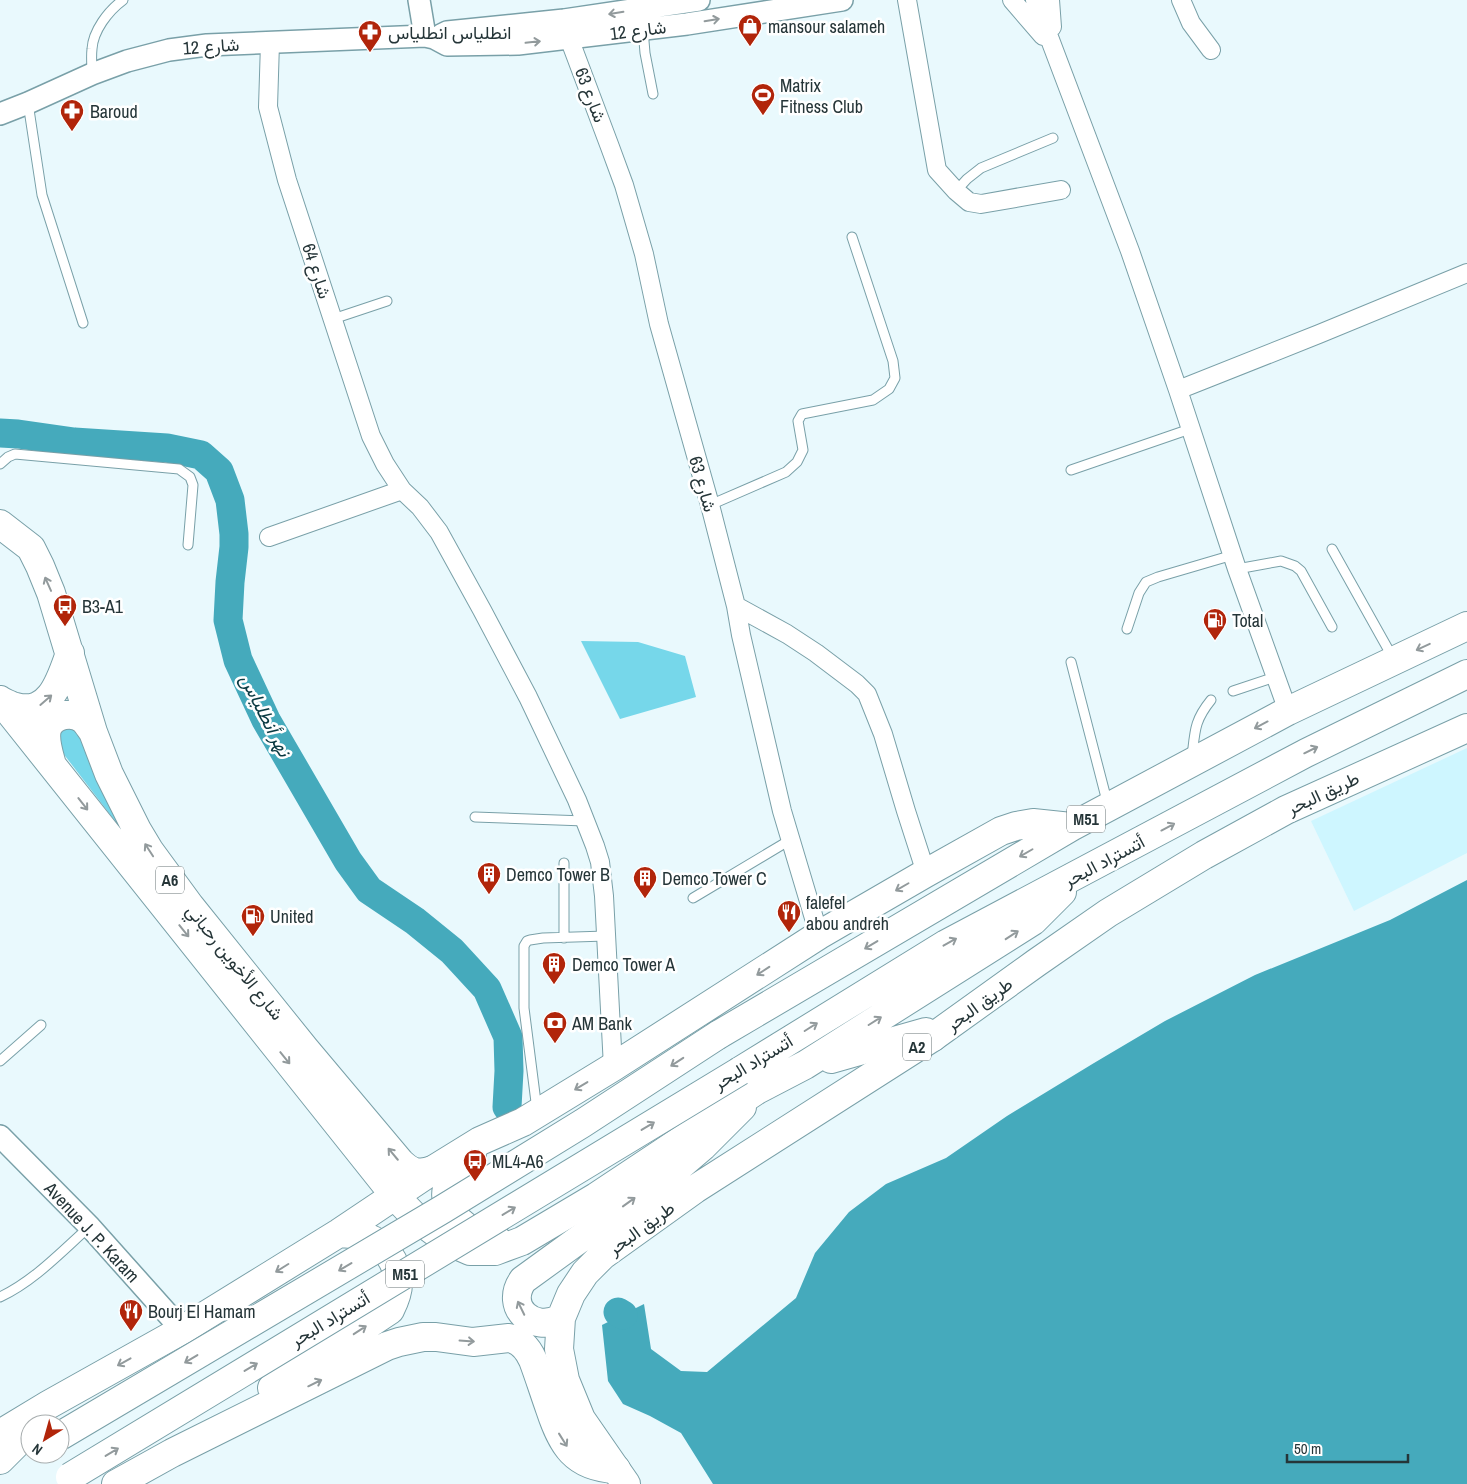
<svg xmlns="http://www.w3.org/2000/svg" width="1467" height="1484" font-family="'Archivo Narrow',Vazirmatn,sans-serif">
<rect width="100%" height="100%" fill="#e9f9fd"/>
<path fill="#cef6ff" d="M1467,748v105l-113,58 -43,-90z"/>
<path fill="#76d7ea" d="M581,641l57,1 47,14 11,41 -76,22z
M76,727l46,103 -63,-82 1,-20z"/>
<path fill="#45aabc" d="M1467,880v604h-754l-32,-51 -31,-17 -27,-12 -15,-23 -6,-56 42,-21 7,45 30,22 26,1 89,-74 19,-45 34,-41 37,-28 60,-26 61,-42 87,-53 71,-42 90,-46 135,-55z"/>
<g fill="none" stroke-linecap="round" stroke-linejoin="round">
<path stroke="#45aabc" stroke-width="29" d="M0,433l18,1 56,8 93,6 34,7 18,16 11,29 4,34v13l-4,35 -2,38 10,40 28,60 82,141 21,29 46,31 37,30 35,38 21,48 1,34 -2,36
M618,1312l5,3"/>
<g stroke="#79a0a8" stroke-width="11">
<path id="service" d="M643,29l2,24 8,41
M92,73c0,-7 -1,-16 0,-24 1,-18 16,-38 31,-49
M28,103l14,92 41,128
M956,191l11,-12 14,-11 72,-30
M333,319l54,-18
M0,464l8,-7 7,-3 164,15 11,8 3,8 -5,60
M1071,470l119,-41
M710,505l76,-33 11,-10 6,-12 -5,-29 4,-7 71,-14 16,-11 6,-11 -2,-17 -41,-124
M1332,549l61,109
M1237,569l44,-8 14,5 6,5 31,56
M1127,629l12,-36 7,-11 12,-5 75,-22
M1071,662l37,143
M1233,691l42,-14
M1192,757c3,-26 2,-36 19,-57
M475,817l110,4
M693,898l97,-58
M564,938v-75
M0,1061l41,-36
M537,1110l-13,-102v-62l3,-5 3,-1 13,-2 63,-2
M0,1297c34,-16 61,-45 89,-70"/>
</g>
<g stroke="#79a0a8" stroke-width="20">
<path id="minor" d="M907,0l30,170 19,21 13,11 12,2 80,-14
M1012,0l31,36
M1035,0l95,251 48,139 59,179 51,142
M1050,0l2,27
M1181,0l10,23 20,27
M566,26l3,12 41,109 14,38 20,69 15,70 51,181 26,101 5,29 41,176 37,124
M270,43l-2,64 19,73 84,256 14,28 17,26 18,17 19,25 43,78 46,87 49,103 18,46 5,16 4,34 9,171
M1178,390l141,-56 148,-61
M269,537l133,-47
M736,606l51,28 29,19 41,31 10,10 16,40 23,77 20,62"/>
</g>
<g stroke="#79a0a8" stroke-width="24">
<path id="tertiary" d="M419,0l6,36
M441,35l6,-3 117,-12 135,-20
M0,114l28,-11 64,-29 35,-13 42,-11 38,-5 218,-9 9,2 13,7 71,-1 169,-20 155,-24
M0,1136l90,91 92,103"/>
</g>
<g stroke="#79a0a8" stroke-width="30">
<path id="trunk" d="M0,524l31,24 9,18 11,27 42,139 16,42 28,56 12,20 41,56 115,143 95,113c11,11 19,13 33,8
M0,700l395,496
M1,701c5,2 10,5 15,6 35,9 45,-29 54,-54
M52,765c-3,-11 -8,-25 -5,-36 5,-14 25,-19 37,-9 3,3 6,8 9,12
M561,1318c-28,16 -57,-11 -38,-38l153,-111 27,-23 39,-39
M626,1484l-45,-65 -16,-39 -6,-31 2,-31 10,-24 14,-21 18,-18 92,-66 238,-152 103,-74 72,-50 96,-58 82,-45 181,-82"/>
</g>
<g stroke="#79a0a8" stroke-width="30">
<path id="motorway" d="M718,1035l353,-208 217,-116 179,-85
M831,1059l95,-27 7,5
M740,1071l206,-127 360,-191 161,-79
M472,1156c-9,8 -18,16 -23,27 -13,27 22,54 46,54
M395,1196l20,21 20,15 19,12 16,7h25l27,-10 74,-44 161,-107 48,-25 228,-144 29,-29
M272,1388l118,-78c4,-8 8,-17 8,-26 1,-20 -13,-40 -32,-47 -8,-3 -18,-3 -27,-4
M0,1434l48,-29 134,-75 157,-97 94,-63 47,-29 43,-19 90,-55 206,-132 107,-62 75,-42 15,-5 17,-3 38,4
M0,1460l30,-30
M116,1484l56,-31 215,-107 12,-4 24,-5h13l37,5 36,-4c12,2 19,11 24,22 6,16 11,32 17,49 12,36 24,58 66,60"/>
</g>
<use href="#service" stroke="#fff" stroke-width="9"/>
<use href="#minor" stroke="#fff" stroke-width="18"/>
<use href="#tertiary" stroke="#fff" stroke-width="21"/>
<use href="#trunk" stroke="#fff" stroke-width="28"/>
<use href="#motorway" stroke="#fff" stroke-width="28"/>
<g stroke="#79a0a8" stroke-width="30" stroke-linecap="butt">
<path id="motorway-bridge" d="M60,1436l383,-227 140,-86 135,-88
M70,1477l670,-406"/>
</g>
<use href="#motorway-bridge" stroke="#fff" stroke-width="28"/>
</g>
<defs><path id="oneway-shaft" d="M-6 0H5M1.5-3L5.5 0L1.5 3" fill="none" stroke-width="1.6" stroke-linecap="round" stroke-linejoin="round" transform="scale(1.25)"/></defs>
<g stroke="#929a9c">
<use href="#oneway-shaft" transform="translate(616 13) rotate(171)"/>
<use href="#oneway-shaft" transform="translate(712 20) rotate(-9)"/>
<use href="#oneway-shaft" transform="translate(533 42) rotate(-6)"/>
<use href="#oneway-shaft" transform="translate(48 584) rotate(-114)"/>
<use href="#oneway-shaft" transform="translate(1423 647) rotate(155)"/>
<use href="#oneway-shaft" transform="translate(46 700) rotate(-41)"/>
<use href="#oneway-shaft" transform="translate(1261 725) rotate(152)"/>
<use href="#oneway-shaft" transform="translate(1311 750) rotate(-26)"/>
<use href="#oneway-shaft" transform="translate(83 804) rotate(52)"/>
<use href="#oneway-shaft" transform="translate(1168 827) rotate(-28)"/>
<use href="#oneway-shaft" transform="translate(149 850) rotate(-123)"/>
<use href="#oneway-shaft" transform="translate(1026 853) rotate(150)"/>
<use href="#oneway-shaft" transform="translate(902 887) rotate(150)"/>
<use href="#oneway-shaft" transform="translate(184 931) rotate(51)"/>
<use href="#oneway-shaft" transform="translate(1012 935) rotate(-33)"/>
<use href="#oneway-shaft" transform="translate(950 942) rotate(-29)"/>
<use href="#oneway-shaft" transform="translate(871 945) rotate(149)"/>
<use href="#oneway-shaft" transform="translate(763 971) rotate(147)"/>
<use href="#oneway-shaft" transform="translate(875 1021) rotate(-32)"/>
<use href="#oneway-shaft" transform="translate(811 1027) rotate(-32)"/>
<use href="#oneway-shaft" transform="translate(285 1058) rotate(51)"/>
<use href="#oneway-shaft" transform="translate(677 1062) rotate(147)"/>
<use href="#oneway-shaft" transform="translate(581 1086) rotate(149)"/>
<use href="#oneway-shaft" transform="translate(648 1126) rotate(-31)"/>
<use href="#oneway-shaft" transform="translate(393 1154) rotate(-130)"/>
<use href="#oneway-shaft" transform="translate(629 1202) rotate(-36)"/>
<use href="#oneway-shaft" transform="translate(509 1211) rotate(-31)"/>
<use href="#oneway-shaft" transform="translate(345 1267) rotate(149)"/>
<use href="#oneway-shaft" transform="translate(282 1268) rotate(148)"/>
<use href="#oneway-shaft" transform="translate(521 1308) rotate(-116)"/>
<use href="#oneway-shaft" transform="translate(360 1330) rotate(-33)"/>
<use href="#oneway-shaft" transform="translate(467 1341) rotate(4)"/>
<use href="#oneway-shaft" transform="translate(191 1359) rotate(149)"/>
<use href="#oneway-shaft" transform="translate(124 1362) rotate(151)"/>
<use href="#oneway-shaft" transform="translate(251 1367) rotate(-31)"/>
<use href="#oneway-shaft" transform="translate(315 1383) rotate(-26)"/>
<use href="#oneway-shaft" transform="translate(563 1440) rotate(58)"/>
<use href="#oneway-shaft" transform="translate(112 1452) rotate(-31)"/>
</g>
<defs>
<g id="shop-pin" transform="scale(1.25)"><path d="M0 17L-7.5 6A9.5 9.5 0 1 1 7.5 6Z" fill="#b1250a" stroke="#fff"/><path d="M-5-2.5h2.3a2.7 3.5 0 0 1 5.4 0H5L5.5 6h-11ZM-1.5-2.5h3a1.5 2.3 0 0 0-3 0Z" fill="#fff"/></g>
<g id="pharmacy-pin" transform="scale(1.25)"><path d="M0 17L-7.5 6A9.5 9.5 0 1 1 7.5 6Z" fill="#b1250a" stroke="#fff"/><path d="M-2-6h4v4h4v4h-4v4h-4v-4h-4v-4h4Z" fill="#fff"/></g>
<g id="stadium-pin" transform="scale(1.25)"><path d="M0 17L-7.5 6A9.5 9.5 0 1 1 7.5 6Z" fill="#b1250a" stroke="#fff"/><path d="M0-5a6.5 5 0 1 0 0 10a6.5 5 0 1 0 0-10ZM-3.5-1.8h7v3.6h-7Z" fill="#fff"/></g>
<g id="bus-pin" transform="scale(1.25)"><path d="M0 17L-7.5 6A9.5 9.5 0 1 1 7.5 6Z" fill="#b1250a" stroke="#fff"/><path d="M-5-6H5V4H4V6H2V4H-2V6H-4V4H-5ZM-3.5-4V0h7V-4ZM-3.5 1.2v1.5H-2V1.2ZM2 1.2v1.5H3.5V1.2Z" fill="#fff"/></g>
<g id="fuel-pin" transform="scale(1.25)"><path d="M0 17L-7.5 6A9.5 9.5 0 1 1 7.5 6Z" fill="#b1250a" stroke="#fff"/><path d="M-5.5-6h7V0h2V4h1.3V-2.5L3-4.5l.8-.8L6-3V5H2.5V1h-1V6h-7ZM-4.2-4.7v3.2H.2V-4.7Z" fill="#fff"/></g>
<g id="building-pin" transform="scale(1.25)"><path d="M0 17L-7.5 6A9.5 9.5 0 1 1 7.5 6Z" fill="#b1250a" stroke="#fff"/><path d="M-4-6H4V6H1V3H-1V6H-4ZM-2.5-4.3h1.7v1.8h-1.7ZM.8-4.3h1.7v1.8H.8ZM-2.5-1h1.7V.8h-1.7ZM.8-1h1.7V.8H.8Z" fill="#fff"/></g>
<g id="restaurant-pin" transform="scale(1.25)"><path d="M0 17L-7.5 6A9.5 9.5 0 1 1 7.5 6Z" fill="#b1250a" stroke="#fff"/><path d="M-5-6h1v4h1v-4h1v4h1v-4h1v5L-1.5 .5V6h-2V.5L-5-1ZM5-6V6H3V1.5H1.5Q1.5-4 5-6Z" fill="#fff"/></g>
<g id="bank-pin" transform="scale(1.25)"><path d="M0 17L-7.5 6A9.5 9.5 0 1 1 7.5 6Z" fill="#b1250a" stroke="#fff"/><path d="M-6-4H6V4H-6ZM0-2.3a2.3 2.3 0 1 0 0 4.6a2.3 2.3 0 1 0 0-4.6Z" fill="#fff"/></g>
</defs>
<g fill-rule="evenodd">
<use href="#shop-pin" x="750" y="26"/>
<use href="#pharmacy-pin" x="370" y="32"/>
<use href="#stadium-pin" x="763" y="95"/>
<use href="#pharmacy-pin" x="72" y="111"/>
<use href="#bus-pin" x="65" y="606"/>
<use href="#fuel-pin" x="1215" y="620"/>
<use href="#building-pin" x="489" y="874"/>
<use href="#building-pin" x="645" y="878"/>
<use href="#restaurant-pin" x="789" y="912"/>
<use href="#fuel-pin" x="253" y="916"/>
<use href="#building-pin" x="554" y="964"/>
<use href="#bank-pin" x="555" y="1023"/>
<use href="#bus-pin" x="475" y="1161"/>
<use href="#restaurant-pin" x="131" y="1311"/>
</g>
<g text-anchor="middle" dominant-baseline="central" stroke-width="5" stroke-linejoin="round" paint-order="stroke">
<g fill="#fff" stroke="#667274" stroke-width="1">
<rect x="1067" y="805.5" width="38" height="27" rx="4"/>
<rect x="156" y="866.5" width="28" height="27" rx="4"/>
<rect x="903" y="1033.5" width="28" height="27" rx="4"/>
<rect x="386" y="1260.5" width="38" height="27" rx="4"/>
</g>
<g font-size="16" font-weight="bold" fill="#253538">
<text x="1086" y="819">M51</text>
<text x="170" y="880">A6</text>
<text x="917" y="1047">A2</text>
<text x="405" y="1274">M51</text>
</g>
<g font-size="18" fill="#253538" stroke="#fff" text-anchor="start">
<text x="768" y="26">mansour salameh</text>
<text x="388" y="32">انطلياس انطلياس</text>
<text x="780" y="85">Matrix<tspan x="780" dy="21">Fitness Club</tspan></text>
<text x="90" y="111">Baroud</text>
<text x="82" y="606">B3-A1</text>
<text x="1232" y="620">Total</text>
<text x="506" y="874">Demco Tower B</text>
<text x="662" y="878">Demco Tower C</text>
<text x="806" y="902">falefel<tspan x="806" dy="21">abou andreh</tspan></text>
<text x="270" y="916">United</text>
<text x="572" y="964">Demco Tower A</text>
<text x="572" y="1023">AM Bank</text>
<text x="492" y="1161">ML4-A6</text>
<text x="148" y="1311">Bourj El Hamam</text>
</g>
<g font-size="18" fill="#253538" stroke="#fff">
<text transform="translate(638 30) rotate(-7)">شارع 12</text>
<text transform="translate(211 46) rotate(-4)">شارع 12</text>
<text transform="translate(591 95) rotate(69)">شارع 63</text>
<text transform="translate(317 271) rotate(72)">شارع 64</text>
<text transform="translate(703 484) rotate(74)">شارع 63</text>
<text transform="translate(1323 793) rotate(-25)">طريق البحر</text>
<text transform="translate(1104 861) rotate(-28)">أتستراد البحر</text>
<text transform="translate(235 962) rotate(51)">شارع الأخوين رحباني</text>
<text transform="translate(979 1004) rotate(-36)">طريق البحر</text>
<text transform="translate(753 1062) rotate(-31)">أتستراد البحر</text>
<text transform="translate(641 1228) rotate(-36)">طريق البحر</text>
<text transform="translate(92 1232) rotate(47)">Avenue J. P. Karam</text>
<text transform="translate(330 1319) rotate(-31)">أتستراد البحر</text>
</g>
<g font-size="19" font-style="italic" fill="#0a3a42" stroke="#fff">
<text transform="translate(266 715) rotate(63)">نهر أنطلياس</text>
</g>
</g>
<g transform="translate(45 1439) rotate(217)"><circle r="24" fill="#ffffff" stroke="#a8aeaf"/>
<path d="M0-4L9 19L0 12L-9 19Z" fill="#b1250a"/>
<text y="-8" font-size="14" font-weight="bold" text-anchor="middle" fill="#253538">N</text>
</g>
<path d="M1287 1454v8h121v-8" fill="none" stroke="#253538" stroke-width="2.5"/>
<text x="1294" y="1454" font-size="15" fill="#253538" stroke="#ffffff" stroke-width="4" paint-order="stroke">50 m</text>
</svg>
